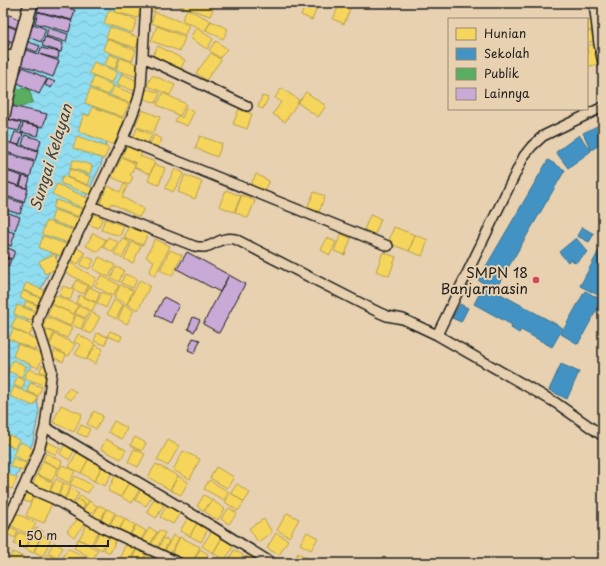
<svg xmlns="http://www.w3.org/2000/svg" width="606" height="566" font-family="'Playpen Sans',sans-serif">
<defs>
<pattern id="water-waves" width="16" height="10" patternUnits="userSpaceOnUse"><rect width="16" height="10" fill="#90ddf1"/><path d="M0 5q4-4 8 0t8 0" fill="none" stroke="#7cbdce"/></pattern>
</defs>
<rect width="100%" height="100%" fill="#e7d1b0"/>
<filter id="ink" filterUnits="userSpaceOnUse"><feTurbulence type="fractalNoise" baseFrequency=".025" numOctaves="2"/><feDisplacementMap in="SourceGraphic" scale="8" xChannelSelector="R" yChannelSelector="G"/><feConvolveMatrix kernelMatrix="1 2 1 2 8 2 1 2 1" color-interpolation-filters="sRGB"/></filter>
<g filter="url(#ink)">
<path fill="url(#water-waves)" stroke="#62909c" d="M38,3h95l-6,48 -26,114 -73,151 -2,23 13,72 -6,31 -19,40 -11,5v-343z"/>
<path fill="#f6d55c" stroke="#b59e49" d="M117,3h11l13,3 -3,12 -23,-6z
M150,3h7l-3,9 -6,-3z
M172,3h31l11,4 -4,9z
M307,3h12l-7,17 -11,-5z
M340,3h4l7,3 -7,18 -11,-5z
M361,3h10l-2,4z
M595,3h8v26l-5,1z
M187,9l24,12 -6,10 -23,-11z
M109,10l28,10 -5,13 -28,-10z
M155,12l34,13 -4,10 -34,-12z
M591,20l2,9 -6,2v-10z
M211,21l17,8 -5,10 -17,-9z
M157,26l28,11 -5,14 -29,-10z
M110,27l30,11 -4,10 -30,-10z
M196,28l17,11 -6,10 -17,-11z
M591,31l3,10 -7,2v-10z
M107,39l29,11 -4,11 -29,-11z
M216,41l11,8 -7,9 -11,-8z
M595,44l6,19 -14,4v-13h1l-1,-8z
M158,46l27,14 -6,12 -27,-15z
M211,53l10,7 -15,20 -10,-7z
M109,54l10,4 -4,11 -10,-4z
M120,58l21,7 -4,12 -21,-7z
M94,62l23,10 -5,11 -23,-10z
M122,74l16,7 -4,10 -17,-7z
M152,75l23,10 -5,10 -23,-9z
M94,77l19,8 -5,10 -18,-8z
M114,86l22,9 -4,9 -22,-9z
M281,88l18,12 -14,22 -12,-8 8,-12 -6,-4z
M90,89l39,15 -6,13 -38,-14z
M147,89l13,4 -4,10 -13,-5z
M306,92l20,14 -8,11 -20,-14z
M163,93l23,11 -6,12 -23,-11z
M262,96l6,2 -5,11 -5,-2z
M93,107l34,13 -10,26 -39,-15 6,-17 5,2z
M186,108l8,4 -7,14 -12,-5 3,-6 4,3z
M239,109l13,5 -5,15 -14,-5z
M142,110l18,7 -7,16 -18,-7z
M137,128l15,7 -5,10 -14,-7z
M154,135l8,4 -5,10 -8,-3z
M77,136l32,12 -5,11 -31,-11z
M200,136l22,8 -5,13 -22,-9z
M127,145l15,7 -2,4 15,6 -5,12 -16,-7 2,-4 -14,-7z
M122,157l14,7 -6,11 3,2 -4,8 -17,-8z
M73,160l19,5 -2,9 -20,-6z
M154,164l11,4 -6,17 -11,-4z
M70,169l21,8 -3,8 -21,-8z
M175,169l9,4 -11,19 -8,-4z
M256,174l13,7 -6,11 -13,-6z
M185,175l17,7 -7,17 -17,-7z
M63,176l31,12 -3,7 -31,-12z
M57,184l33,15 -5,10 -33,-15z
M124,184l3,2 -5,11 22,12 -5,8 -28,-14 -4,8 -9,-5 10,-20 12,6z
M226,190l15,6 -7,16 -15,-6z
M314,192l11,4 -6,16 -12,-4z
M242,195l13,6 -7,17 -13,-6z
M56,200l29,10 -2,8 -30,-10z
M54,210l25,8 -4,11 -24,-8z
M92,213l11,5 -5,10 -10,-4z
M370,215l11,4 -6,15 -11,-4z
M105,219l19,7 -4,10 -19,-6z
M46,221l27,9 -4,13 -27,-9z
M129,225l19,8 -5,12 -19,-7z
M394,227l21,8 -6,16 -21,-8z
M93,233l13,7 -8,12 -12,-6z
M341,234l10,4 -6,17 -11,-4z
M415,235l13,5 -6,16 -13,-5z
M43,236l26,9 -5,12 -25,-9z
M108,237l10,5 -5,10 -10,-5z
M122,238l8,4 -8,16 -8,-4z
M327,238l9,4 -6,13 -9,-5z
M155,239l15,7 -15,30 -6,-4 5,-11 -8,-4z
M132,242l9,4 -8,17 -9,-4z
M77,248l8,5 -7,11 -8,-4z
M170,250l12,5 -10,21 -12,-6z
M383,252l13,5 -7,19 -13,-5z
M54,254l6,13 -15,7 -6,-13z
M85,256l9,4 -5,9 -9,-4z
M99,257l16,8 -6,12 -16,-8z
M70,263l26,15 -4,9 -27,-15z
M116,267l8,3 -5,12 -8,-4z
M125,274l12,5 -4,9 -12,-5z
M101,275l18,10 -6,11 -18,-10z
M76,280l12,6 -4,8 -12,-5z
M140,280l10,6 -12,24 -11,-6z
M26,283l20,8 -3,7 -20,-8z
M120,285l13,5 -6,14 -13,-6z
M63,286l11,4 -4,10 -11,-5z
M89,287l11,5 -4,10 -12,-5z
M23,291l18,7 -2,7 -19,-7z
M102,292l9,5 -5,11 -9,-5z
M55,295l23,10 -4,9 -23,-10z
M79,295l17,8 -4,8 -16,-8z
M114,300l9,5 -7,14 -9,-5z
M26,301l13,5 -2,5 -13,-5z
M52,304l23,11 -5,11 -23,-11z
M17,305l18,7 -4,9 -17,-7z
M124,305l10,5 -7,14 -9,-5z
M79,306l10,5 -4,7 -10,-5z
M91,312l9,5 -9,17 -9,-4z
M76,315l9,4 -4,10 -9,-4z
M16,317l18,8 -5,11 -18,-9z
M47,317l25,11 -5,10 -25,-11z
M13,329l27,12 -5,9 -26,-11z
M47,330l7,3 -4,9 -7,-4z
M110,331l12,5 -2,5 -13,-5z
M97,333l11,4 -3,8 -11,-4z
M55,334l20,10 -6,12 -20,-10z
M78,334l17,10 -9,16 -11,-6 6,-9 -7,-3z
M18,344l26,11 -6,13 -25,-12z
M96,345l7,4 -8,15 -8,-5z
M55,350l11,5 -3,7 -11,-5z
M13,360l13,6 -4,11 -14,-6z
M42,365l9,4 -3,6 -8,-4z
M28,369l19,6 -3,10 -20,-7z
M17,377l8,4 -3,8 -8,-4z
M30,383l12,4 -4,9 -11,-5z
M14,387l24,10 -4,9 -24,-10z
M69,388l7,4 -5,8 -7,-4z
M61,405l21,9 -8,18 -21,-10z
M94,411l9,5 -7,13 -9,-5z
M114,421l13,7 -5,11 -14,-7z
M81,425l9,4 -4,8 -9,-4z
M3,432l16,8 -4,8 -12,-6z
M135,437l11,6 -4,8 -12,-6z
M106,439l20,11 -5,9 -20,-10z
M168,440l11,6 -11,20 -11,-6z
M21,442l12,7 -7,13 -13,-7z
M48,442l12,6 -4,7 -11,-6z
M65,443l10,6 -6,11 -9,-6z
M134,449l11,5 -7,13 -10,-5z
M183,451l17,8 -10,20 -17,-9z
M77,452l12,6 -8,15 -12,-6z
M46,453l16,8 -3,7 -16,-8z
M13,458l13,5 -3,8 -13,-5z
M89,458l14,7 -9,16 -13,-8z
M43,461l15,7 -6,13 -15,-7z
M156,464l22,12 -8,14 -22,-13z
M62,465l13,6 -6,12 -13,-7z
M103,465l10,6 -8,15 -11,-5z
M216,467l18,10 -7,11 -17,-10z
M3,472l14,6 -5,11 -9,-3z
M37,475l16,8 -5,10 -16,-7z
M75,476l17,9 -4,8 -18,-9z
M115,476l14,6 -8,15 -13,-6z
M178,476l10,6 -7,13 -11,-5z
M56,479l8,4 -8,14 -7,-3z
M209,480l20,12 -5,8 -20,-11z
M129,482l11,6 -8,15 -11,-6z
M64,483l7,3 -8,15 -6,-3z
M237,484l13,9 -6,9 -13,-9z
M71,488l8,5 -8,13 -8,-4z
M142,488l11,6 -7,12 -11,-6z
M24,490l10,5 -4,8 -10,-4z
M35,492l18,8 -9,23 -18,-7z
M231,493l13,9 -6,9 -13,-9z
M81,495l8,6 -3,4 -8,-6z
M204,495l8,5 -8,11 -7,-5z
M78,499l7,6 -5,8 -8,-6z
M154,499l10,6 -8,13 -9,-6z
M212,500l13,9 -7,11 -14,-9z
M89,501l8,5 -8,11 -7,-5z
M99,505l7,4 -7,14 -8,-4z
M167,505l13,8 -7,11 -13,-7z
M229,508l8,5 -8,11 -8,-5z
M107,509l8,4 -8,15 -8,-4z
M16,513l20,10 -6,12 -20,-10z
M287,513l12,6 -10,18 -12,-7z
M116,514l9,5 -8,14 -9,-5z
M189,516l9,5 -8,15 -10,-5z
M78,519l7,5 -11,13 -7,-6z
M125,519l10,6 -8,14 -9,-6z
M264,519l8,13 -14,10 -9,-14z
M198,521l11,6 -8,15 -11,-6z
M88,523l12,6 -9,16 -12,-6z
M136,525l10,6 -7,12 -10,-5z
M10,527l8,4 -3,7 -8,-4z
M36,528l7,3 -4,8 -7,-3z
M149,528l8,4 -8,14 -8,-4z
M101,529l9,5 -8,16 -9,-5z
M159,530l6,3 -9,17 -6,-3z
M212,531l10,7 -9,15 -11,-7z
M19,532l12,5 -6,12 -11,-5z
M307,532l11,6 -7,12 -11,-6z
M111,533l7,3 -8,17 -6,-3z
M276,533l12,7 -9,15 -12,-7z
M42,535l9,4 -8,17 -9,-4z
M173,535l6,3 -9,16 -5,-3z
M32,536l7,4 -6,13 -7,-4z
M180,537l20,10 -8,16h-5l-16,-8z
M164,538l5,3 -6,12 -6,-3z
M222,538l12,7 -9,15 -12,-7z
M78,539l20,11 -5,9 -19,-11z
M54,542l9,6 -6,9 -9,-5z
M127,542l10,4 -7,15 -10,-4z
M3,545l7,5 -5,9 -2,-2z
M68,548l16,9 -4,6h-10l-8,-5z
M137,548l9,4 -4,11h-8l-3,-1z
M200,549l8,5 -4,9h-11z
M234,550l9,5 -4,8h-12z
M148,551l13,6 -3,6h-15z
M13,552l22,11h-23l-4,-2z
M298,553l19,10h-24z
M47,554l18,9h-23z
M248,554l10,5 -2,4h-13z
M86,556l5,4 -2,3h-8z
M209,557l7,4 -2,2h-9z"/>
<path fill="#4393c3" stroke="#376f91" d="M603,123v20l-12,7 -8,-17z
M579,135l12,16 -23,17 -12,-16z
M548,160l17,10 -70,120 -17,-10z
M582,227l12,7 -5,8 -12,-6z
M576,238l12,14 -13,11 -4,-4 -3,3 -9,-10z
M603,243v43l-5,9 -18,-9z
M484,285l79,43 -11,19 -31,-17 -2,3 -8,-5 1,-3 -38,-21z
M585,291l17,9 -24,44 -17,-10z
M460,304l8,4 -7,14 -9,-4z
M561,364l18,8 -12,27 -18,-9z"/>
<path fill="#5aae61" stroke="#47824c" d="M13,88l16,1 4,13 -11,5 -11,-2z"/>
<path fill="#c9a9d5" stroke="#1c1c1c" d="M3,3h7l-3,10 -4,-2z
M39,3h9l27,7 -3,10 -35,-9z
M38,12l34,9 -3,11 -34,-9z
M7,14l16,7 -4,8 -16,-6z
M3,24l17,7 -5,12 -12,-5z
M33,24l13,5 -5,13 -13,-5z
M48,28l20,6 -2,8 -20,-6z
M45,37l18,6 -2,9 -19,-6z
M3,39l7,3 -5,11 -2,-1z
M26,41l14,5 -3,6 -13,-5z
M41,48l18,4 -1,7 -19,-5z
M24,49l35,12 -6,16 -34,-13z
M23,67l24,12 -8,15 -23,-12z
M48,79l7,3 -4,6 -6,-3z
M11,106l36,8 -4,13 -35,-8z
M7,119l14,4 -2,8 -14,-3z
M23,123l17,4 -2,9 -17,-4z
M15,132l8,2 -4,11 -8,-2z
M25,135l16,5 -3,10 -16,-5z
M3,141l35,10 -3,10 -32,-10z
M3,153l31,9 -4,15 -27,-8z
M3,170l19,6 -3,10 -16,-5z
M23,176l7,2 -3,10 -7,-2z
M3,181l25,8 -4,13 -21,-7z
M3,197l20,6 -3,11 -17,-5z
M3,211l17,6 -5,13 -12,-4z
M3,229l12,4 -4,13 -8,-3z
M3,246l12,5 -3,8 -9,-3z
M187,252l42,23 -9,17 -43,-23z
M3,257l8,3 -3,7 -5,-2z
M229,275l16,9 -26,49 -16,-9z
M164,297l15,8 -8,18 -16,-8z
M193,317l7,3 -6,12 -6,-3z
M193,338l7,2 -5,13 -7,-3z"/>
<g fill="none" stroke-linecap="round" stroke-linejoin="round">
<g stroke="#1c1c1c" stroke-width="12">
<path id="street" d="M594,3l5,41 4,19
M3,53l13,4
M143,57l104,49
M123,139l265,107
M91,206l103,40c20,5 21,-10 41,-7l145,74 7,3 16,3 34,16 119,68 47,33
M437,335l87,-179 8,-10 11,-10 60,-29
M45,427l169,100 58,36
M24,486l30,13 51,30 74,34
M3,529l21,-43 15,-36 6,-23 7,-57 -14,-43v-7l6,-16 79,-165 15,-39 3,-13 5,-84"/>
</g>
<g stroke="#1c1c1c" stroke-width="16">
<path id="secondary" d="M3,115l13,-58 15,-54"/>
</g>
<use href="#street" stroke="#e7d1b0" stroke-width="9"/>
<use href="#secondary" stroke="#e7d1b0" stroke-width="13"/>
</g>
</g>
<circle fill="#d1495b" stroke="#e7d1b0" stroke-width="1.5" cx="536" cy="280" r="4"/>
<g text-anchor="middle" dominant-baseline="central" stroke-width="4" stroke-linejoin="round" paint-order="stroke">
<g font-size="14" fill="#1c1c1c" stroke="#e7d1b0" text-anchor="end">
<text x="528" y="272">SMPN 18<tspan x="528" dy="16">Banjarmasin</tspan></text>
</g>
<g font-size="15" font-style="italic" fill="#334347" stroke="#e7d1b0">
<text transform="translate(50 157) rotate(-73)">Sungai Kelayan</text>
</g>
</g>
<rect width="606" height="566" fill="none" stroke="#e7d1b0" stroke-width="16"/>
<rect x="8" y="8" width="590" height="550" fill="none" stroke="#1c1c1c" stroke-width="1.5" filter="url(#ink)"/>
<rect x="448" y="18" width="140" height="92" fill="#e7d1b0" stroke="#968975"/>
<rect x="456" y="28" width="20" height="12" fill="#f6d55c" stroke="#968975"/>
<text x="484" y="38" font-size="12" fill="#1c1c1c">Hunian</text>
<rect x="456" y="48" width="20" height="12" fill="#4393c3" stroke="#968975"/>
<text x="484" y="58" font-size="12" fill="#1c1c1c">Sekolah</text>
<rect x="456" y="68" width="20" height="12" fill="#5aae61" stroke="#968975"/>
<text x="484" y="78" font-size="12" fill="#1c1c1c">Publik</text>
<rect x="456" y="88" width="20" height="12" fill="#c9a9d5" stroke="#968975"/>
<text x="484" y="98" font-size="12" fill="#1c1c1c">Lainnya</text>
<path d="M20 540v6h88v-6" fill="none" stroke="#1c1c1c" stroke-width="2"/>
<text x="26" y="540" font-size="12" fill="#1c1c1c" stroke="#e7d1b0" stroke-width="3" paint-order="stroke">50 m</text>
</svg>
